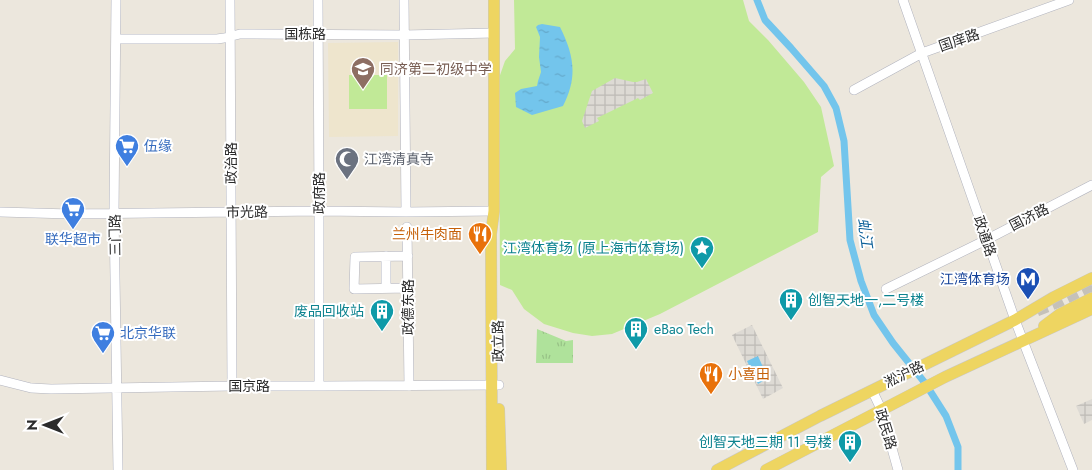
<svg xmlns="http://www.w3.org/2000/svg" width="1092" height="470" font-family="Jost,'Noto Sans SC',sans-serif">
<defs>
<pattern id="park-tufts" width="24" height="20" patternUnits="userSpaceOnUse" patternTransform="scale(1.25)"><rect width="24" height="20" fill="#afe29b"/><path d="M3 7l-1-3M5 7V3M7 7l1-3M15 17l-1-3M17 17v-4M19 17l1-3" fill="none" stroke="#97c286"/></pattern>
<pattern id="plaza-grid" width="8" height="8" patternUnits="userSpaceOnUse" patternTransform="scale(1.25)"><rect width="8" height="8" fill="#dddad4"/><path d="M0 4h8M4 0v8" fill="none" stroke="#bebbb6"/></pattern>
<pattern id="water-ripples" width="26" height="14" patternUnits="userSpaceOnUse" patternTransform="scale(1.25)"><rect width="26" height="14" fill="#73c5ec"/><path d="M2 4q2-2 4 0t4 0M15 11q2-2 4 0t4 0" fill="none" stroke="#64a9cb"/></pattern>
</defs>
<rect width="100%" height="100%" fill="#ece7dd"/>
<path fill="#eee5cd" d="M398,42v94l-69,1 -1,-94z"/>
<path fill="url(#park-tufts)" d="M537,329l29,12 7,-1v23h-37z"/>
<path fill="#c1e997" d="M514,0h229l6,21 19,19 36,42 17,25 13,59 -13,11 -3,55 -158,82 -48,20 -20,2 -19,-3 -29,-9 -20,-15 -12,-19 -12,-5 -1,-207 6,-17 10,-12z
M349,75h38v34h-38z"/>
<path fill="url(#plaza-grid)" d="M615,78l18,4h4l9,-3 7,14 -13,7 -2,-2 -41,20 2,3 -14,7 -3,-7 10,-30z
M752,325l31,63 -20,11 -31,-64z
M1092,399v21l-8,4 -8,-18z"/>
<path fill="url(#water-ripples)" d="M542,24l18,3c14,28 18,50 3,79l-31,9 -16,-8 -1,-14 6,-4 16,-3 1,-5 3,-9 -2,-15 1,-20 -4,-10 2,-2z
M758,356l10,22 -10,6 -11,-23z"/>
<g fill="none" stroke-linecap="round" stroke-linejoin="round">
<path stroke="#73c5ec" stroke-width="7" d="M757,0l8,20 26,28 33,38 12,22 8,33 6,99 11,41 13,34 19,28 32,40 21,33 12,31v23"/>
<path stroke="#c5c1b9" stroke-width="11" stroke-dasharray="11 5.5" stroke-linecap="butt" d="M1037,311l22,-9 33,-16"/>
<g stroke="#b1b3be" stroke-width="10">
<path id="minor" d="M116,0l-2,213 4,257
M230,0l2,386
M318,0l1,211v175
M404,0l2,212
M903,0l112,320 58,150
M116,39h101l7,-1 16,-4 164,1 90,-2
M854,90l68,-37 147,-53
M0,212l70,2 249,-3 87,1 88,-1
M407,227l2,159
M386,256v32
M408,256l-53,1 -1,32 54,-1
M886,289l100,-49 106,-55
M0,380l31,8 20,1 181,-3h91l176,-1
M872,390l9,19 17,61"/>
</g>
<g stroke="#c8c8c8" stroke-width="12">
<path id="major" d="M1044,326l16,-12 32,-16
M499,409l2,61
M492,470l-1,-236 3,-23v-211
M717,470l103,-54 195,-96 39,-23 38,-19
M766,470l179,-93 147,-68"/>
</g>
<use href="#minor" stroke="#fff" stroke-width="9"/>
<use href="#major" stroke="#eed561" stroke-width="11"/>
</g>
<defs>
<g id="school-pin" transform="scale(1.25)"><path d="M0 17L-7.5 6A9.5 9.5 0 1 1 7.5 6Z" fill="#8d6e63" stroke="#fff"/><path d="M0-5L7-2L0 1L-7-2ZM-4 1L0 2.5L4 1V4Q0 6-4 4Z" fill="#fff"/></g>
<g id="supermarket-pin" transform="scale(1.25)"><path d="M0 17L-7.5 6A9.5 9.5 0 1 1 7.5 6Z" fill="#3f7fe0" stroke="#fff"/><path d="M-6-5.5h2.5l.6 2H6L4.5 2H-2.5L-4.4-4H-6ZM-1.5 3.2a1.3 1.3 0 1 0 .1 0ZM3 3.2a1.3 1.3 0 1 0 .1 0Z" fill="#fff"/></g>
<g id="mosque-pin" transform="scale(1.25)"><path d="M0 17L-7.5 6A9.5 9.5 0 1 1 7.5 6Z" fill="#6b7280" stroke="#fff"/><path d="M3.5-4.9A6 6 0 1 0 3.5 4.9A5 5 0 1 1 3.5-4.9Z" fill="#fff"/></g>
<g id="restaurant-pin" transform="scale(1.25)"><path d="M0 17L-7.5 6A9.5 9.5 0 1 1 7.5 6Z" fill="#e8710a" stroke="#fff"/><path d="M-5-6h1v4h1v-4h1v4h1v-4h1v5L-1.5 .5V6h-2V.5L-5-1ZM5-6V6H3V1.5H1.5Q1.5-4 5-6Z" fill="#fff"/></g>
<g id="sight-pin" transform="scale(1.25)"><path d="M0 17L-7.5 6A9.5 9.5 0 1 1 7.5 6Z" fill="#0f9aa8" stroke="#fff"/><path d="M0-6L1.8-2.2L6-1.7L2.9 1.2L3.7 5.4L0 3.3L-3.7 5.4L-2.9 1.2L-6-1.7L-1.8-2.2Z" fill="#fff"/></g>
<g id="metro-pin" transform="scale(1.25)"><path d="M0 17L-7.5 6A9.5 9.5 0 1 1 7.5 6Z" fill="#1a4fb4" stroke="#fff"/><path d="M-5.5 5V-5H-3L0 0L3-5H5.5V5H3V-.5L0 4L-3-.5V5Z" fill="#fff"/></g>
<g id="building-pin" transform="scale(1.25)"><path d="M0 17L-7.5 6A9.5 9.5 0 1 1 7.5 6Z" fill="#0f9aa8" stroke="#fff"/><path d="M-4-6H4V6H1V3H-1V6H-4ZM-2.5-4.3h1.7v1.8h-1.7ZM.8-4.3h1.7v1.8H.8ZM-2.5-1h1.7V.8h-1.7ZM.8-1h1.7V.8H.8Z" fill="#fff"/></g>
</defs>
<g fill-rule="evenodd">
<use href="#school-pin" x="363" y="69"/>
<use href="#supermarket-pin" x="127" y="146"/>
<use href="#mosque-pin" x="347" y="159"/>
<use href="#supermarket-pin" x="73" y="209"/>
<use href="#restaurant-pin" x="480" y="234"/>
<use href="#sight-pin" x="702" y="248"/>
<use href="#metro-pin" x="1028" y="279"/>
<use href="#building-pin" x="791" y="300"/>
<use href="#building-pin" x="382" y="311"/>
<use href="#building-pin" x="636" y="329"/>
<use href="#supermarket-pin" x="103" y="333"/>
<use href="#restaurant-pin" x="711" y="374"/>
<use href="#building-pin" x="850" y="442"/>
</g>
<g text-anchor="middle" dominant-baseline="central" stroke-width="4" stroke-linejoin="round" paint-order="stroke">
<g font-size="14" fill="#2b2b2b" stroke="#fff">
<text x="305" y="34">国栋路</text>
<text transform="translate(959 40) rotate(-19)">国庠路</text>
<text transform="translate(231 163) rotate(-90)">政治路</text>
<text transform="translate(319 193) rotate(-90)">政府路</text>
<text transform="translate(247 212) rotate(-1)">市光路</text>
<text transform="translate(1029 217) rotate(-27)">国济路</text>
<text transform="translate(115 235) rotate(-91)">三门路</text>
<text transform="translate(985 236) rotate(71)">政通路</text>
<text transform="translate(408 307) rotate(-90)">政德东路</text>
<text transform="translate(498 341) rotate(-91)">政立路</text>
<text transform="translate(904 374) rotate(-26)">淞沪路</text>
<text x="249" y="386">国京路</text>
<text transform="translate(886 429) rotate(73)">政民路</text>
</g>
<g font-size="14" fill="#785e54" stroke="#fff" text-anchor="start">
<text x="380" y="69">同济第二初级中学</text>
</g>
<g font-size="14" fill="#366cbe" stroke="#fff" text-anchor="start">
<text x="144" y="146">伍缘</text>
<text x="73" y="239" text-anchor="middle">联华超市</text>
<text x="120" y="333">北京华联</text>
</g>
<g font-size="14" fill="#5b616d" stroke="#fff" text-anchor="start">
<text x="364" y="159">江湾清真寺</text>
</g>
<g font-size="14" fill="#c56008" stroke="#fff" text-anchor="end">
<text x="462" y="234">兰州牛肉面</text>
<text x="728" y="374" text-anchor="start">小喜田</text>
</g>
<g font-size="14" fill="#0d838f" stroke="#fff" text-anchor="end">
<text x="684" y="248">江湾体育场 (原上海市体育场)</text>
<text x="808" y="300" text-anchor="start">创智天地一,二号楼</text>
<text x="364" y="311">废品回收站</text>
<text x="654" y="329" text-anchor="start">eBao Tech</text>
<text x="832" y="442">创智天地三期 11 号楼</text>
</g>
<g font-size="14" fill="#164399" stroke="#fff" text-anchor="end">
<text x="1010" y="279">江湾体育场</text>
</g>
<g font-size="15" font-style="italic" fill="#10629a" stroke="#fff">
<text transform="translate(865 233) rotate(82)">虬江</text>
</g>
</g>
<g transform="translate(45 425) rotate(270)" stroke="#ffffff" stroke-width="4" paint-order="stroke">
<path d="M0-4L9 19L0 12L-9 19Z" fill="#2b2b2b"/>
<text y="-8" font-size="14" font-weight="bold" text-anchor="middle" fill="#2b2b2b">N</text>
</g>
</svg>
